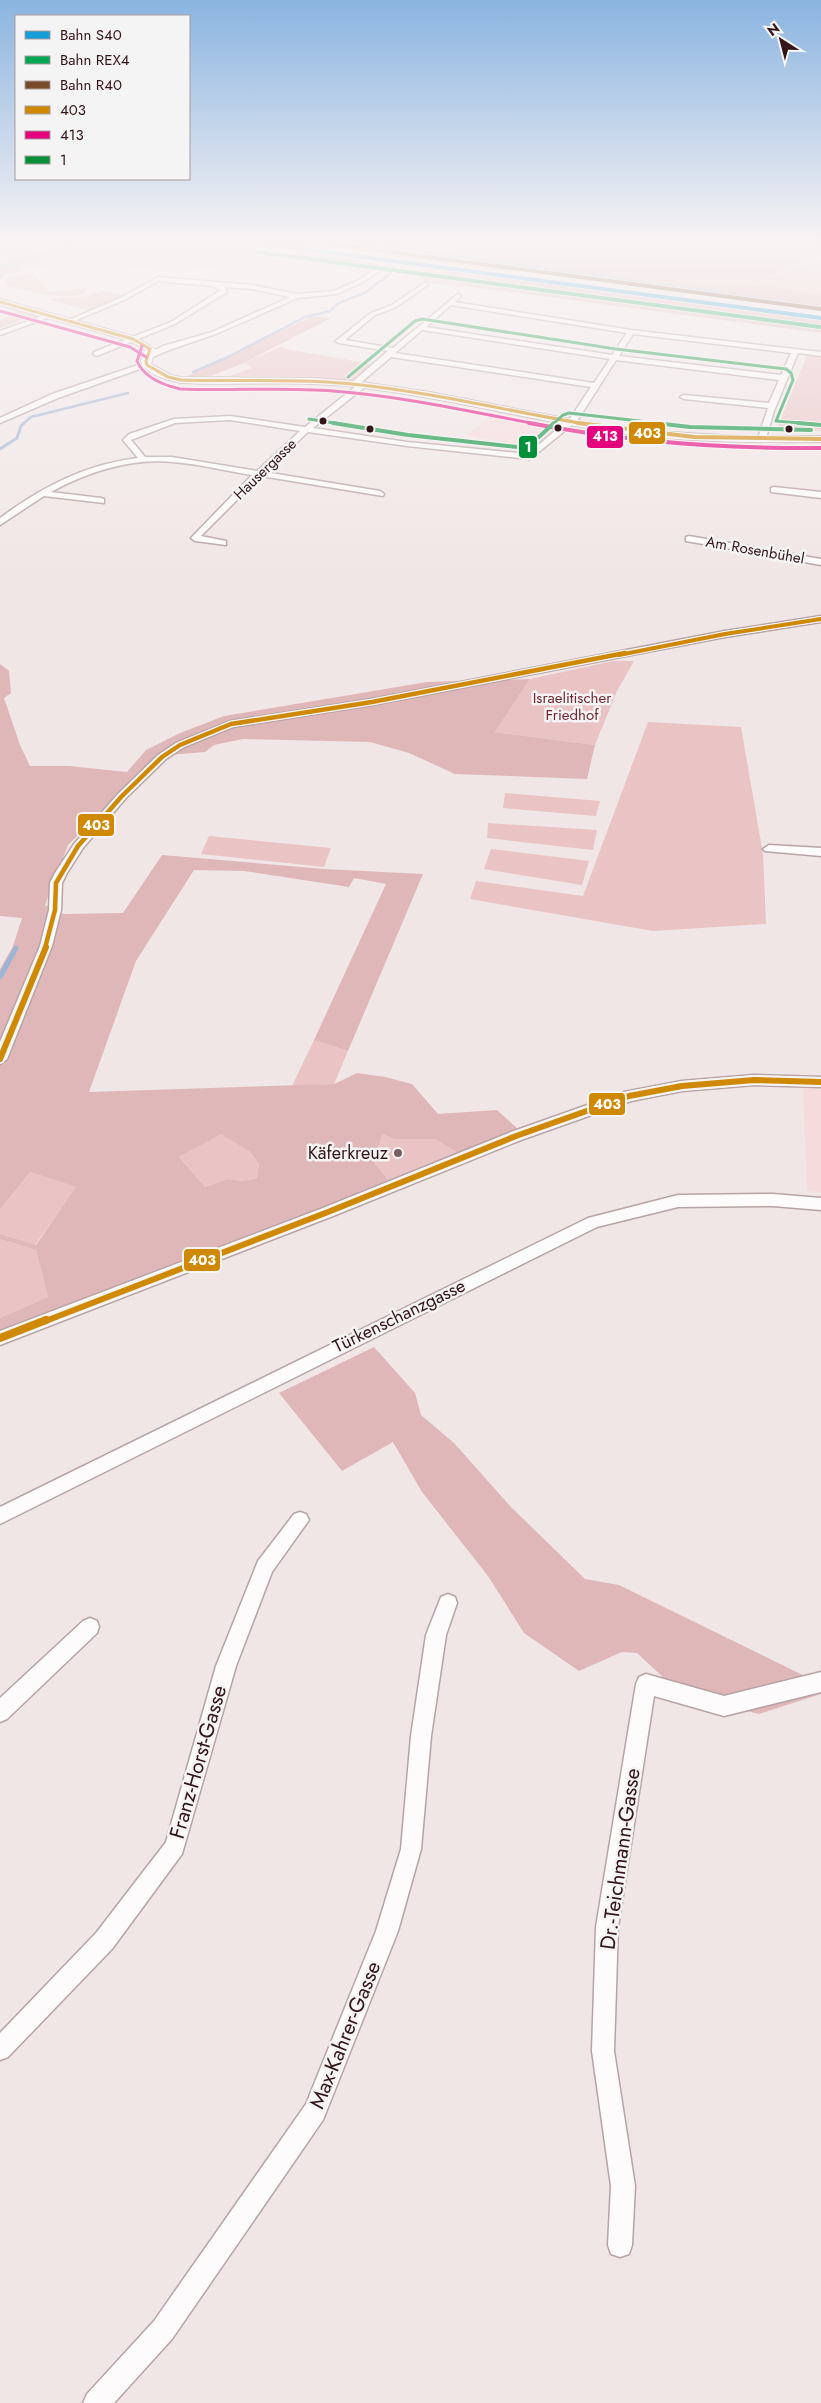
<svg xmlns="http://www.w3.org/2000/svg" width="821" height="2403" font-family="Jost,sans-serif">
<rect width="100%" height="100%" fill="#f1e6e6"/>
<path fill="#f6dbdc" d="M249,243h35l64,8 473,64v4z
M498,411l57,11 5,3 -25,23 -70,-13z
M803,1088l18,1v103l-14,-1z"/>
<path fill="#eac3c4" d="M0,243h59l-20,6 -23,2 -14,12 -2,-1z
M103,243h119l-7,4 30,4 -32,18 -30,-5 -51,3 -40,-6 -66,7 -1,2 -21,6 -4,4v-4l33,-14z
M284,243l64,8 8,-4 60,9 -37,-3 -3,2z
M821,256v39l-71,-10 63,-24z
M440,259l76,11 -4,3 -77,-10z
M408,264l9,1 61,8 -14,13 -32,-2 -15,-8 -18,-5 16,2 10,-4 -19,-4z
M33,273l16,19 37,-4 1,3c-15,12 -63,0 -81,-6l-1,-3 1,-4z
M102,291l22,4 -36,15 -40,-11 39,-3z
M21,309l17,6v3h-9l-29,10v-7z
M280,347l11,3 81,14 -20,17 -41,-4 -81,-1 22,-8 -8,-5z
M807,355l14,1v75l-43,-5z
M613,661h21l-17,30 -22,54 -100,-13 35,-53z
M648,722l93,5 22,127 3,70 -113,7 -183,-32 6,-18 107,15z
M505,793l95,8 -4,15 -93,-8z
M488,823l109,7 -4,20 -106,-12z
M209,836l122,12 -7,19 -123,-13z
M491,849l98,12 -7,24 -98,-16z
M314,1040l34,11 -14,33 -42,2z
M221,1133l28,18 10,13 -2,14 -14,3 -16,-2 -22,8 -26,-30z
M383,1134l11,5h41l23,14 -70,27 -15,-19z
M30,1172l47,15 -42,58 -35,-11v-24z
M0,1239l36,11 12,47 -48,21z"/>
<path fill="#e0b7b9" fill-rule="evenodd" d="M59,243h44l-70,19 -33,14v-13l16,-12 23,-2z
M348,243h473v13l-70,28 70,11v11z
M478,273l343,46v14l-357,-47z
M312,316l19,2 -87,45 -38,15h-23z
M0,664l9,7 2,22 -7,5 16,47 10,21h39l58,6 19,-22 34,-17 44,-17 203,-34 103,-3 -35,53 100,13 -8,34 -132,-5 -46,-21 -39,-11 -127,-3 -29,6 -9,7 -47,4 -90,89 -23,60 18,9 60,-1 39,-58 162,14 99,5 -75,177 -34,-11 72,-156 -32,-6 -5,9 -105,-16 -50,-1 -58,91 -47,131 245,-8 23,-11 28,4 27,7 26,30 59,-4 22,20 -61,23 -23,-14h-41l-11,-5 -10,27 15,19 -90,38 -298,114v-14l48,-21 -12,-47 -36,-11v-5l36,11 40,-58 -46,-15 -30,38v-241l13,-23 9,-28 -22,-2zM221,1134l28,17 10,13 -2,14 -14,3 -16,-2 -22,8 -26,-30z
M374,1347l41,46 6,22 33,28 57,64 74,72 34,6 202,99v10l-62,20 -79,-21 -43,-40 -15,-1 -43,19 -55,-38 -36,-57 -66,-84 -29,-50 -51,29 -63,-78z"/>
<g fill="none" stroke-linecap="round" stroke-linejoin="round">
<path stroke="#9db4d5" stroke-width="2.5" d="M399,256l11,-5
M0,267l84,-24
M386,267l7,-5
M193,372l35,-15 77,-40 25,-6 7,-7 29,-12 25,-19
M23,424l8,-7 97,-24"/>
<path stroke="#9db4d5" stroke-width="3" d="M0,449l17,-11 4,-12 3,-3"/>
<path stroke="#9db4d5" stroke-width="5" d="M0,977l16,-29"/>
<path fill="#9db4d5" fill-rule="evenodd" d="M350,243h17l454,63v4z"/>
<g stroke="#b7a3a5" stroke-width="3">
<path id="minor" d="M318,253l67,10 -2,6 -22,14 -24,11 -39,4 -82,36 -47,16 -21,9 -4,-2 1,-2 18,-9 49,-14 78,-35 -38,-8 -27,-2 2,5 -52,32 -78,32 -4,-2 1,-2 77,-30 50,-32 -9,-4 -53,-5 -35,19 -52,22 -5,-1 53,-23 38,-21 94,8 45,9 37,-3 23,-10 21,-14 1,-3 -59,-8z
M426,282l2,3 -32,22 -21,8 -30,25 48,8 65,-54 3,2 -6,6 176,28 190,22v4l-23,-3 -24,58 -8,27 -4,2 -4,-2 10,-30 -84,-9 -4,-2 4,-2 85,8 10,-23 -163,-20 -39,61 -47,38 -123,-13 -99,-14 -43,40 115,19 4,3 -1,2 -122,-20 -60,60 25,5v4l-31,-4 -4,-3 61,-63c-26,-4 -53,-11 -79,-13 -42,-4 -86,10 -122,30l50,6 3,1v4l-60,-7 -44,29v-7c42,-31 86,-54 138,-60l-15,-18 6,-6 45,-15 56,-3 75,11 51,-41 -6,-2 38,-33 -49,-8 -4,-2 2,-1 34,-27 21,-8zM451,305l176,28 -15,22 -186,-28zM422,330l188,29 -16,24 -199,-30zM633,334l158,19 -10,22 -162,-19zM391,357l200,30 -20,30 -43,37 -121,-12 -94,-14 52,-41v-4l-7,2zM230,420l70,11 -43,40 -85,-14h-27l-14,-17 44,-17z
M48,314l2,3 -50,18v-4z
M144,363l7,2 -93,33 -58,25v-5l52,-24z
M774,487l47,5v6l-50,-6v-4z
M689,536l132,23v6l-135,-24v-4z
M821,616v6l-96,15 -353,68 -139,22 -49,20 -18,12 -40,39 -43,50 -16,25 -5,10 -1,27 -9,36 -45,113 -7,5v-22l40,-96 9,-36 1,-27 5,-10 19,-29 44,-50 40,-39 18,-12 55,-22 141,-22 353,-68z
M769,845l52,3v8l-56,-5 -2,-2z
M754,1075l67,2v10l-67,-2 -72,6 -51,10 -110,39 -188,76 -333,129v-14l323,-123 188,-76 113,-40 58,-11z
M773,1194l48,4v12l-48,-4 -95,1 -81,20 -597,297v-17l588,-289 90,-23z
M300,1512l6,2 3,6 -37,52 -36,94 -54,188 -70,95 -104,108 -8,3v-27l96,-100 70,-91 50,-176 42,-105 36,-47z
M448,1594l7,3 2,6 -11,32 -15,101 -10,113 -23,82 -75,189 -151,219 -58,64h-31l4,-9 67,-73 152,-217 70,-173 25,-82 10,-113 15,-101 15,-38z
M90,1618l7,3 2,6 -2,6 -90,86 -7,3v-24l83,-77z
M821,1672v20l-97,24 -70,-20 -36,231 -4,124 21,135 -3,59 -3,9 -9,3 -9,-3 -3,-9 3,-59 -19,-135 4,-124 40,-243 3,-7 7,-3 78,22z"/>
</g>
<g stroke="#b7a3a5" stroke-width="2">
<path id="major" d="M0,299l136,38 19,12 -4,15 20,11 10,2 131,1 43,3 75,11 149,29 75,10 84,5h83v6c-68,1 -136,0 -204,-9 -88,-13 -174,-36 -262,-46 -58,-7 -116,-1 -174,-4 -12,-3 -36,-8 -40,-22l4,-11 -15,-9 -130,-36z"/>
</g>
<use href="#minor" fill="#fdfbfb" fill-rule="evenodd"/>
<use href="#major" fill="#fdfbfb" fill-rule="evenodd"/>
<g stroke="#f4f4f4" stroke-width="5">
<path id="bus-1-far4" d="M0,302l133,37 17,10
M150,349l-4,12 1,4 21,12 13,3c57,2 114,-2 171,4 79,8 156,27 233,40"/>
</g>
<g stroke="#f4f4f4" stroke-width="6">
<path id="bus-1-far3" d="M578,423l116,14 127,2
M619,655l106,-21 96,-15"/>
</g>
<g stroke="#f4f4f4" stroke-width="7">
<path id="bus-1-far2" d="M45,948l10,-38 1,-27 22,-37 44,-50 40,-39 18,-12 51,-21 141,-22 253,-49"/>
</g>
<g stroke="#f4f4f4" stroke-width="10">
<path id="bus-1-far1" d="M0,1059l46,-112
M43,1322l285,-110 188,-76 113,-40 53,-10 72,-6 67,2"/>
</g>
<g stroke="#f4f4f4" stroke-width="11">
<path id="bus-1" d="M0,1338l46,-18"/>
</g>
<g stroke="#f4f4f4" stroke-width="5">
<path id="bus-2-far1" d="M0,311l130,36 16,10
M142,346l-5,15c7,17 26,24 43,28 51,2 102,-2 153,2 68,5 135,20 203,33"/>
</g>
<g stroke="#f4f4f4" stroke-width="6">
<path id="bus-2" d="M529,423c99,19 192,26 292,25"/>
</g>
<g stroke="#f4f4f4" stroke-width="5">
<path id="bus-3-far1" d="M348,377l67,-56 7,-2 194,30 170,20 5,4 2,7 -17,41 36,3
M309,419l32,5
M553,424l10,-9 6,-2 97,11"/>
</g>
<g stroke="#f4f4f4" stroke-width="6">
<path id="bus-3" d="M333,423l75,12 119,13 27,-25
M655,423l35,4 121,3
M798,423l23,2"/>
</g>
<use href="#bus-1-far4" stroke="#d08905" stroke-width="3"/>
<use href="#bus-1-far3" stroke="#d08905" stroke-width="4"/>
<use href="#bus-1-far2" stroke="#d08905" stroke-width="4.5"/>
<use href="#bus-1-far1" stroke="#d08905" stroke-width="6"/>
<use href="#bus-1" stroke="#d08905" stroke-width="8"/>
<use href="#bus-2-far1" stroke="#e5007d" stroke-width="3"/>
<use href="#bus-2" stroke="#e5007d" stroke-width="4"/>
<use href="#bus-3-far1" stroke="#039038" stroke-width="3"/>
<use href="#bus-3" stroke="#039038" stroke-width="4"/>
<g stroke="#f4f4f4" stroke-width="5.5">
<path id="rail-1" d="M258,243l563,75"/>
</g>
<g stroke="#f4f4f4" stroke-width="5.5">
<path id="rail-2" d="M257,252l563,75"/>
</g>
<g stroke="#f4f4f4" stroke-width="5.5">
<path id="rail-3" d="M322,243l499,66"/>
</g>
<use href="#rail-1" stroke="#159dd9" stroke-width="4"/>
<use href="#rail-2" stroke="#00a651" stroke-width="4"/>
<use href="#rail-3" stroke="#7a4b2a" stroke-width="4"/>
</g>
<linearGradient id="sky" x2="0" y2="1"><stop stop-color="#8ab4e0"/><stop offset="0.42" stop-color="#f9f4f4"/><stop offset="1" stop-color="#f9f4f4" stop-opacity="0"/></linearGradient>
<rect width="821" height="579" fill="url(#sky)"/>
<g fill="#351519" stroke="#f4f4f4" stroke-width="2">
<circle cx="323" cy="421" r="4.5"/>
<circle cx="558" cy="428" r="4.5"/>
<circle cx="370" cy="429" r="4.5"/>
<circle cx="789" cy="429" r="4.5"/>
</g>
<circle fill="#775e61" stroke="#f4f4f4" stroke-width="2" cx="398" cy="1153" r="5"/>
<g text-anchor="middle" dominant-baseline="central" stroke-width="5" stroke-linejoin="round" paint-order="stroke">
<g font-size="15" fill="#351519" stroke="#f4f4f4">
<text transform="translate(265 469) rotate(-44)">Hausergasse</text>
<text transform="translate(755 550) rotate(10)">Am Rosenbühel</text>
</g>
<g font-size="15" fill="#742430" stroke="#f4f4f4">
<text x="572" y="698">Israelitischer<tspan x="572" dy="17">Friedhof</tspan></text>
</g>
<g font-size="18" fill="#351519" stroke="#f4f4f4" text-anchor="end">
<text x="388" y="1153">Käferkreuz</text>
</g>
<g font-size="18" fill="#351519" stroke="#f4f4f4">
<text transform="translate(399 1316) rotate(-26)">Türkenschanzgasse</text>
</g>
<g font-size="21" fill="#351519" stroke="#f4f4f4">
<text transform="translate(198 1762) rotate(-74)">Franz-Horst-Gasse</text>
<text transform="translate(620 1859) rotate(-82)">Dr.-Teichmann-Gasse</text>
<text transform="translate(345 2035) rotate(-68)">Max-Kahrer-Gasse</text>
</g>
</g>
<g stroke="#f4f4f4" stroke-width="2">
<rect x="628" y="421" width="38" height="24" rx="5" fill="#d08905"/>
<rect x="586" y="425" width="38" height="24" rx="5" fill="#e5007d"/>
<rect x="518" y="435" width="20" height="24" rx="5" fill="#039038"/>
<rect x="77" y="813" width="38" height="24" rx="5" fill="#d08905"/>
<rect x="588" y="1092" width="38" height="24" rx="5" fill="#d08905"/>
<rect x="183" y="1248" width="38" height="24" rx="5" fill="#d08905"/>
</g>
<g font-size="14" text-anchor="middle" font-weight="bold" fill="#fff">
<text x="647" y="438">403</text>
<text x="605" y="441">413</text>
<text x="528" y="452">1</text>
<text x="96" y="830">403</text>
<text x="607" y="1109">403</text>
<text x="202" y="1265">403</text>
</g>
<rect x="15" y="15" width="175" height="165" fill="#f4f4f4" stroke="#a89b9c"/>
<rect x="25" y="31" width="25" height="8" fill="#159dd9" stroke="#a89b9c"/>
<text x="60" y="40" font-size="15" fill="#351519">Bahn S40</text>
<rect x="25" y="56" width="25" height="8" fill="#00a651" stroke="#a89b9c"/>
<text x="60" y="65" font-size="15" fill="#351519">Bahn REX4</text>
<rect x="25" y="81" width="25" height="8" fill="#7a4b2a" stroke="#a89b9c"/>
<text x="60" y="90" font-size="15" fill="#351519">Bahn R40</text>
<rect x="25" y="106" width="25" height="8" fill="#d08905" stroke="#a89b9c"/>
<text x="60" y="115" font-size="15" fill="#351519">403</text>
<rect x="25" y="131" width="25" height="8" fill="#e5007d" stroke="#a89b9c"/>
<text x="60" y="140" font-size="15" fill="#351519">413</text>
<rect x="25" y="156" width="25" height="8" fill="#039038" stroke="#a89b9c"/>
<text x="60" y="165" font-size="15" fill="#351519">1</text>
<g transform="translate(781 40) rotate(324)" stroke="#f4f4f4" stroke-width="4" paint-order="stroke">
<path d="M0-4L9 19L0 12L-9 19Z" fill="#351519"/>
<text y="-8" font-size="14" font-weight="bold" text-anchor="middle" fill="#351519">N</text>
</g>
</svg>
